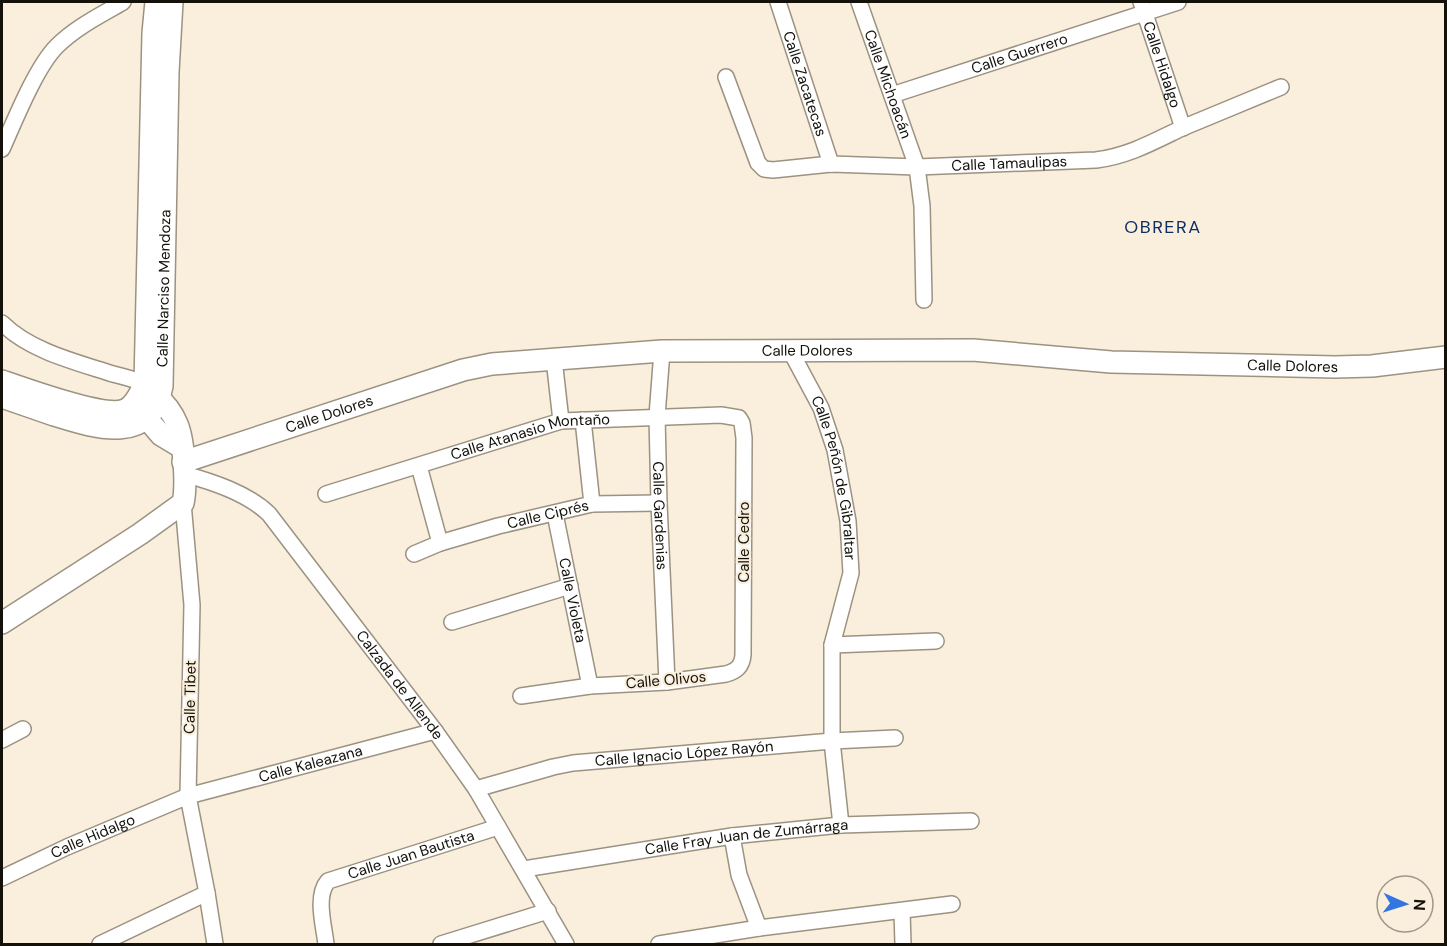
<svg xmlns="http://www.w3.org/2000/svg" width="1447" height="946" font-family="'DM Sans',sans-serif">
<rect width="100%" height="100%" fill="#faefdd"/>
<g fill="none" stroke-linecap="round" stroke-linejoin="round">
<g stroke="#9c9281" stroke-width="18">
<g id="street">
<path id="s1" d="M778,2l53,162"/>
<path id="s2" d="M859,2l58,165 5,39 2,94"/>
<path id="s3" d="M1141,2l42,126"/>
<path id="s4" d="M726,77l32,86 6,6 9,1 58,-6 86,3 179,-7c32,-4 57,-18 86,-32 33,-14 66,-27 99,-41"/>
<path id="s5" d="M892,95l286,-93"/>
<path d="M2,149c13,-29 34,-82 55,-103 19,-19 44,-31 66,-44"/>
<path d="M2,323c28,28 74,39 111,51 11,3 21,5 32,10"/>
<path id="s6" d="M662,351l-5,65 2,87 8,179"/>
<path id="s7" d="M791,352l30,56 14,42 13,71 3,52 -19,72v96l9,84"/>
<path d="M554,359l7,62"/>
<path d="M583,420l9,84"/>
<path d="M419,466l21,77"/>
<path id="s8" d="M184,474c29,8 63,19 85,40l166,217 41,58 90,155"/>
<path id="s9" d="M326,494l235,-73 160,-6 18,3 3,5 2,15 -1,217c-1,12 -7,16 -17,19l-59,8 -77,4 -69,10"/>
<path d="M183,503l9,102 -4,191 19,97 8,51"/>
<path id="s10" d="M555,514l35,172"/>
<path id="s11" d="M414,554l26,-11 58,-17 94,-22 67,-1"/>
<path d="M452,622l118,-36"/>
<path d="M832,645l104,-4"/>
<path d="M2,740l21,-11"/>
<path id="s12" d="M476,789l77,-22 20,-4 259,-22 63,-3"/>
<path d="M732,836l7,39 20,53"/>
<path id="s13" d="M524,869l208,-33 109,-11 130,-4"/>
<path id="s14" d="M2,878l65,-31 121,-51 247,-65"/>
<path d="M902,911l1,33"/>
<path d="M100,944l107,-51"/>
<path id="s15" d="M326,944c-2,-18 -11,-48 2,-63l170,-54"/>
<path d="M441,944l107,-33"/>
<path d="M659,944l100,-16 193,-24"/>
</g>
</g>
<g stroke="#9c9281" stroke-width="24">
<g id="secondary">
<path d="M2,381c23,8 103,37 123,29 10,-4 15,-17 20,-26l8,-351 3,-31"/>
<path id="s16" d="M2,397c17,6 35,12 52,18 42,13 97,31 108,-29l6,-314 4,-70"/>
<path d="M138,408l23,27 20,12"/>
<path id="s17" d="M183,462l280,-92 29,-6 170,-13 311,-1 138,12 224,5 37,-1 74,-9"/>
<path d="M2,623l138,-89 43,-31c4,-17 1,-63 -6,-79 -5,-13 -15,-24 -25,-33"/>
</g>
</g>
<use href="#street" stroke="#fff" stroke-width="15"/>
<use href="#secondary" stroke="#fff" stroke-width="21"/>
</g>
<g text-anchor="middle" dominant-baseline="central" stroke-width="4.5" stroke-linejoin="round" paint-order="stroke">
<g font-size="15" fill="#14110b" stroke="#faefdd">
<text stroke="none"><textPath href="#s5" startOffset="134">Calle Guerrero</textPath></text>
<text stroke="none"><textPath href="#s3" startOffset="66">Calle Hidalgo</textPath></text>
<text stroke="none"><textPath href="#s1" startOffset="86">Calle Zacatecas</textPath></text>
<text stroke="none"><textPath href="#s2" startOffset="87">Calle Michoacán</textPath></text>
<text stroke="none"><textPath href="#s4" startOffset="346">Calle Tamaulipas</textPath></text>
<text stroke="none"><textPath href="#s16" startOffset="285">Calle Narciso Mendoza</textPath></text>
<text stroke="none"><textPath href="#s17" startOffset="640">Calle Dolores</textPath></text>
<text stroke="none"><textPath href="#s17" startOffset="1126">Calle Dolores</textPath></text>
<text stroke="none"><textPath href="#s17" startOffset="154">Calle Dolores</textPath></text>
<text stroke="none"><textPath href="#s9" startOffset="213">Calle Atanasio Montaño</textPath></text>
<text stroke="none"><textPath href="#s7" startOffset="135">Calle Peñón de Gibraltar</textPath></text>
<text stroke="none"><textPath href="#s11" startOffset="140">Calle Ciprés</textPath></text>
<text stroke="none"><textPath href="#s6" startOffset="165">Calle Gardenias</textPath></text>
<text transform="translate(744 542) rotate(-90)">Calle Cedro</text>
<text stroke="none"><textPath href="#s10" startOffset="88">Calle Violeta</textPath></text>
<text transform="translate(666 680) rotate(-5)">Calle Olivos</text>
<text stroke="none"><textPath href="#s8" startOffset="310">Calzada de Allende</textPath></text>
<text transform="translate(190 697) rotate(-89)">Calle Tibet</text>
<text stroke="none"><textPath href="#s12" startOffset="212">Calle Ignacio López Rayón</textPath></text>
<text stroke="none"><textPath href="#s14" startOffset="330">Calle Kaleazana</textPath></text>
<text stroke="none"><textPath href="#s14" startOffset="100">Calle Hidalgo</textPath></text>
<text stroke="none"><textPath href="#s13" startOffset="225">Calle Fray Juan de Zumárraga</textPath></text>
<text stroke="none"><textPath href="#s15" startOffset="152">Calle Juan Bautista</textPath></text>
</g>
<g font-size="18" letter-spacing="1.5" fill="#0e2e62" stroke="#faefdd">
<text x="1163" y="227">OBRERA</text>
</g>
</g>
<rect width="1447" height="946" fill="none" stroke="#14110b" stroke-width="6"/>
<g transform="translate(1405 904) rotate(93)"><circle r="28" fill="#faefdd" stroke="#9e9689" stroke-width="1.5"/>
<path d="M0-4.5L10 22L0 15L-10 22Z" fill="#3376e3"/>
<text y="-9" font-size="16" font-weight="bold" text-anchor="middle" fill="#14110b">N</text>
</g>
</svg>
